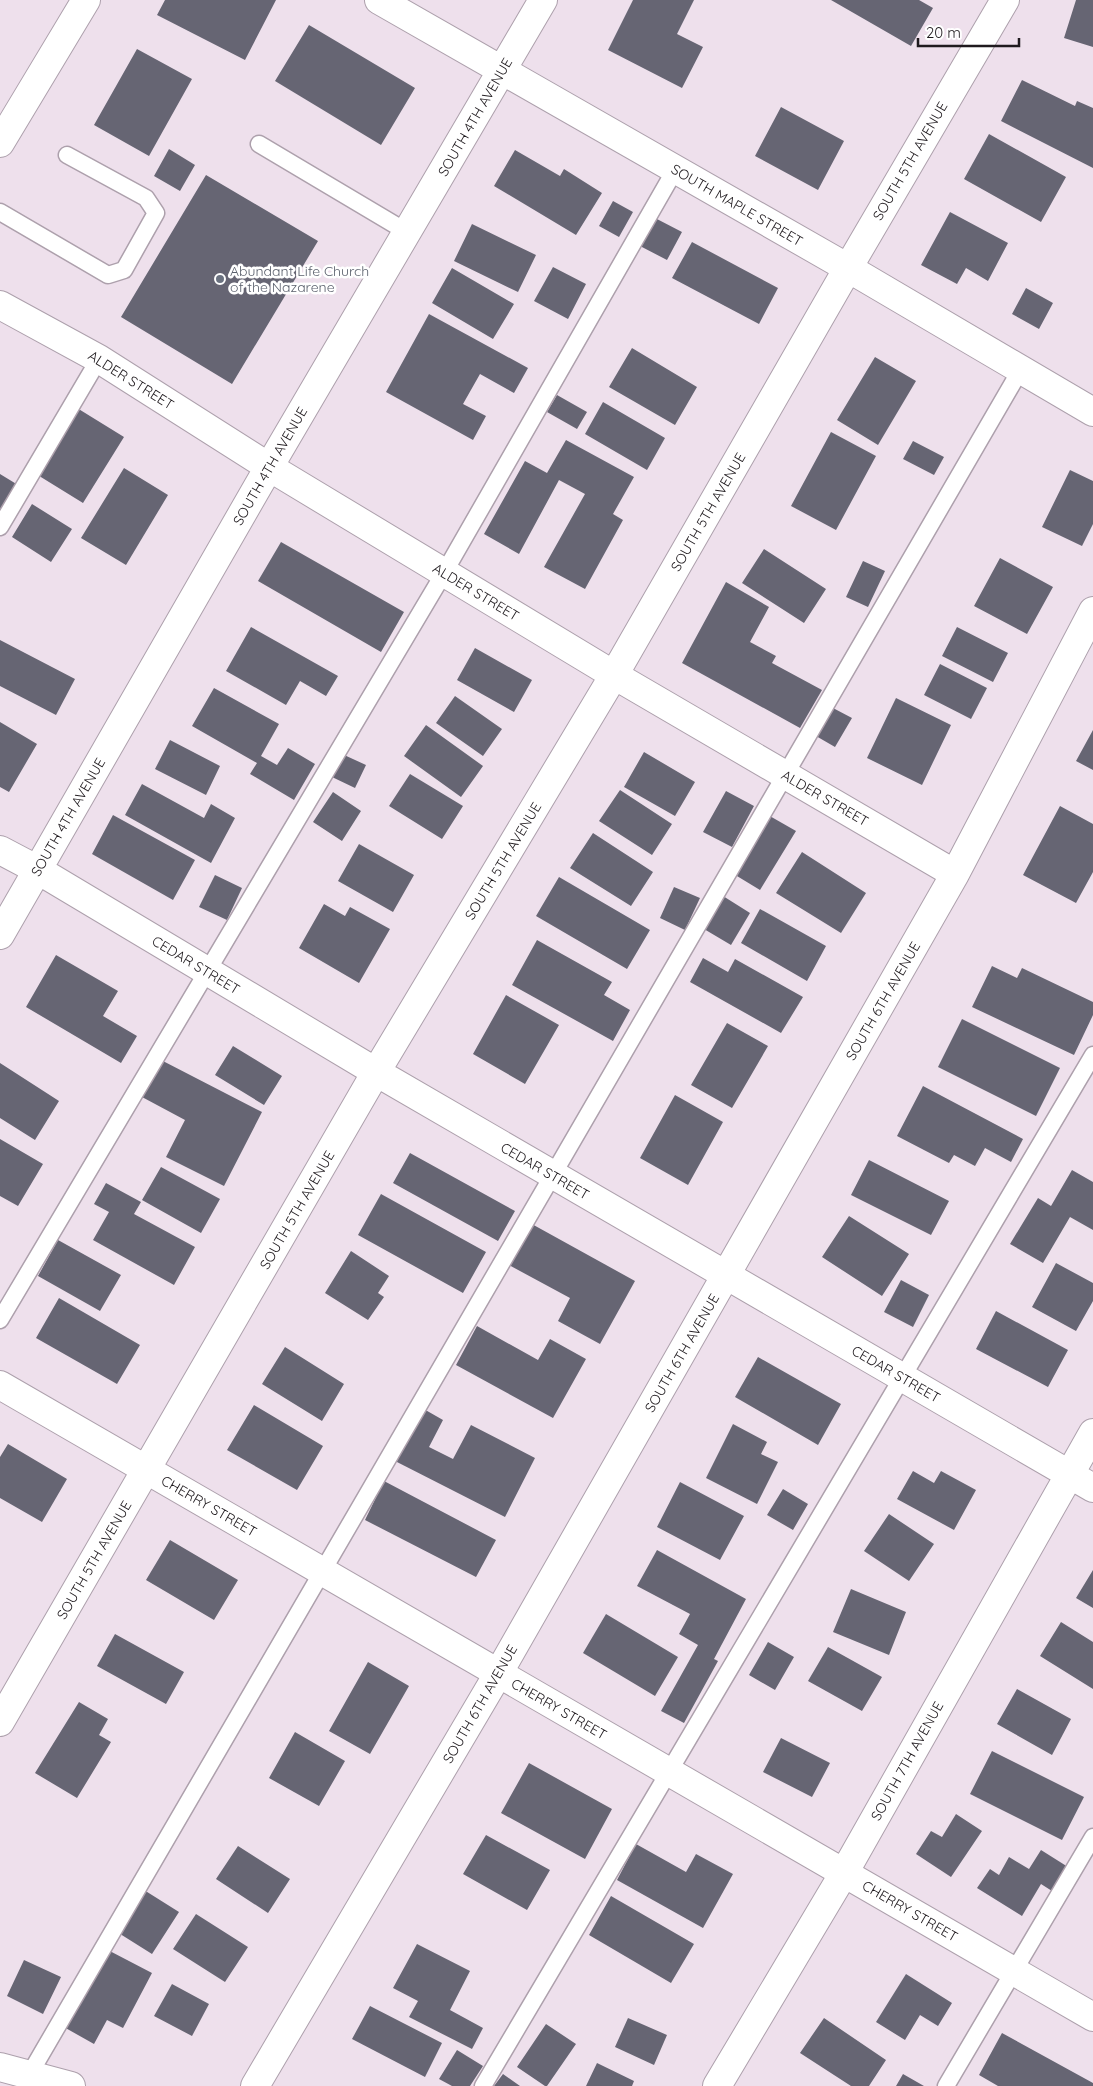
<svg xmlns="http://www.w3.org/2000/svg" width="1093" height="2086" font-family="Quicksand,sans-serif">
<rect width="100%" height="100%" fill="#eee0ec"/>
<path fill="#666573" d="M165,0h111l-31,60 -88,-45z
M633,0h61l-17,34 26,13 -21,41 -74,-38z
M831,0h88l14,8 -22,38z
M1076,0h17v47l-29,-9z
M309,25l106,63 -34,57 -106,-64z
M137,49l55,30 -43,77 -55,-31z
M1022,80l53,26 2,-5 16,7v60l-92,-47z
M781,107l63,34 -26,49 -63,-34z
M989,134l77,43 -25,45 -77,-43z
M169,149l26,16 -15,26 -26,-15z
M515,150l45,26 4,-7 38,24 -26,42 -82,-49z
M206,175l112,66 -86,143 -111,-67z
M613,201l20,11 -14,25 -20,-11z
M950,212l58,31 -20,38 -22,-13 -9,16 -36,-19z
M655,218l27,14 -15,28 -27,-14z
M472,224l64,31 -18,37 -64,-31z
M692,242l86,46 -19,36 -87,-46z
M553,267l33,17 -18,35 -34,-18z
M452,268l62,36 -21,35 -61,-36z
M1026,288l27,15 -14,26 -27,-15z
M429,314l99,54 -14,25 -34,-19 -17,30 23,12 -13,24 -87,-48z
M632,348l65,39 -22,38 -66,-38z
M875,357l41,24 -38,64 -41,-25z
M557,395l30,17 -10,17 -30,-17z
M603,402l62,36 -18,32 -62,-36z
M77,408l47,29 -41,66 -47,-29z
M831,432l45,24 -40,74 -45,-24z
M566,440l68,37 -21,37 10,6 -38,69 -41,-22 41,-73 -26,-14 -40,74 -35,-20 41,-73 22,12z
M913,441l31,16 -10,18 -31,-16z
M124,468l44,27 -42,70 -45,-27z
M1070,470l23,11v43l-11,22 -40,-19z
M0,474l18,11 -18,28z
M32,504l40,25 -21,33 -39,-25z
M281,542l123,70 -23,40 -123,-71z
M764,549l62,40 -22,34 -62,-40z
M1000,558l53,29 -26,47 -53,-28z
M863,561l22,10 -17,36 -22,-10z
M726,582l43,25 -19,35 26,14 -4,7 50,27 -22,38 -118,-65z
M251,627l87,49 -12,20 -26,-15 -14,24 -60,-34z
M957,627l51,26 -15,29 -51,-26z
M0,640l75,39 -19,36 -56,-29z
M475,648l57,32 -18,32 -57,-32z
M940,664l47,24 -16,31 -47,-24z
M214,688l65,36 -18,32 16,9 11,-17 27,16 -21,36 -44,-26 7,-11 -65,-37z
M455,696l47,33 -19,27 -47,-33z
M896,698l55,27 -29,60 -55,-27z
M833,708l19,10 -17,29 -19,-11z
M0,722l37,22 -28,48 -9,-5z
M426,725l57,41 -22,31 -57,-41z
M1093,730v40l-17,-9z
M170,740l50,26 -14,29 -51,-26z
M644,752l51,30 -20,34 -51,-29z
M342,754l24,11 -11,23 -23,-11z
M410,774l53,32 -21,33 -53,-33z
M142,784l62,34 7,-14 24,14 -24,45 -86,-48z
M620,790l52,34 -20,31 -53,-34z
M726,791l28,15 -22,41 -29,-15z
M333,792l28,19 -19,30 -29,-19z
M1060,806l33,18v48l-17,31 -53,-28z
M113,815l82,45 -22,40 -81,-46z
M768,815l28,16 -36,59 -28,-17z
M593,833l60,39 -22,34 -61,-38z
M359,844l55,31 -21,37 -55,-31z
M802,852l64,41 -25,40 -65,-40z
M215,875l27,13 -15,32 -28,-13z
M559,877l91,53 -23,39 -91,-53z
M674,887l26,11 -15,32 -25,-12z
M723,896l27,17 -19,32 -27,-16z
M324,904l21,12 5,-9 40,22 -31,54 -60,-35z
M760,909l66,37 -19,35 -66,-38z
M537,940l75,42 -8,13 26,15 -17,31 -101,-56z
M56,955l62,36 -15,25 34,20 -16,27 -95,-56z
M703,958l25,14 7,-13 68,38 -22,36 -91,-51z
M992,966l25,12 5,-10 71,34v13l-19,40 -102,-48z
M506,995l53,30 -34,59 -52,-30z
M962,1019l98,49 -24,48 -98,-49z
M727,1023l41,23 -36,62 -41,-23z
M233,1046l49,30 -18,29 -49,-30z
M161,1060l101,52 -38,74 -58,-29 19,-37 -43,-23z
M0,1063l59,38 -24,39 -35,-22z
M923,1086l100,53 -12,23 -26,-14 -10,18 -21,-11 -5,8 -52,-27z
M675,1095l48,27 -35,63 -48,-27z
M0,1139l43,25 -25,42 -18,-10z
M410,1153l105,58 -17,30 -105,-58z
M869,1160l80,41 -18,34 -80,-40z
M161,1167l59,32 -19,34 -59,-33z
M1072,1170l21,12v48l-23,-13 -27,46 -33,-19 28,-46 13,8z
M106,1183l35,19 -7,12 61,33 -21,38 -81,-45 16,-28 -15,-8z
M381,1194l105,58 -23,41 -105,-58z
M849,1216l60,38 -27,42 -60,-39z
M530,1223l105,58 -35,63 -42,-23 12,-23 -63,-34z
M58,1240l63,35 -21,36 -62,-35z
M351,1251l38,25 -11,17 6,4 -16,23 -43,-27z
M1056,1263l37,20v18l-17,30 -44,-24z
M901,1280l28,15 -16,32 -29,-15z
M59,1298l81,47 -23,39 -81,-46z
M996,1311l72,39 -20,37 -72,-38z
M477,1326l61,34 12,-21 36,20 -33,59 -97,-53z
M285,1347l59,37 -22,37 -60,-37z
M758,1357l83,47 -23,41 -83,-48z
M254,1405l69,41 -26,44 -70,-40z
M422,1408l21,12 -14,27 24,12 18,-34 64,33 -30,59 -110,-56z
M733,1424l34,18 -6,12 17,8 -21,42 -51,-26z
M8,1444l59,35 -25,43 -42,-24v-41z
M913,1471l21,12 7,-12 35,19 -22,40 -57,-31z
M384,1481l112,59 -20,37 -111,-57z
M680,1482l64,34 -24,44 -63,-33z
M783,1489l25,15 -15,26 -26,-15z
M889,1514l45,30 -25,37 -45,-30z
M170,1540l68,40 -24,40 -68,-40z
M657,1550l89,49 -32,60 4,2 -34,62 -23,-12 37,-66 -19,-11 11,-20 -53,-28z
M1093,1570v38l-17,-10z
M851,1589l55,23 -17,43 -56,-23z
M606,1614l72,43 -23,39 -72,-43z
M1061,1622l32,20v47l-53,-33z
M115,1634l69,38 -18,32 -69,-38z
M768,1642l26,15 -19,33 -26,-15z
M828,1647l54,30 -20,34 -54,-30z
M368,1662l41,24 -39,68 -41,-23z
M1017,1689l54,30 -19,36 -55,-31z
M79,1702l29,17 -9,16 12,7 -34,56 -42,-25z
M295,1732l50,29 -26,45 -50,-28z
M781,1738l49,25 -18,34 -49,-25z
M992,1751l92,46 -22,43 -92,-46z
M529,1763l83,46 -27,50 -84,-46z
M956,1814l26,17 -31,46 -35,-23 15,-23 11,6z
M486,1835l64,35 -23,40 -64,-36z
M636,1844l50,28 10,-18 37,20 -30,54 -86,-48z
M238,1846l52,33 -22,34 -52,-34z
M1041,1850l27,17 -16,24 -11,-7 -19,32 -45,-28 13,-19 9,6 10,-18 20,12z
M144,1890l35,22 -27,42 -35,-22z
M611,1896l83,48 -23,39 -82,-48z
M196,1914l52,33 -23,35 -52,-33z
M417,1944l53,27 -20,39 33,18 -11,21 -63,-32 9,-16 -25,-13z
M104,1948l48,25 -29,55 -16,-8 -13,24 -32,-18z
M24,1960l37,17 -18,37 -36,-18z
M906,1974l46,29 -14,23 -18,-11 -15,25 -29,-18z
M172,1984l37,20 -17,32 -38,-20z
M370,2006l72,37 -17,34 -73,-38z
M628,2018l39,17 -13,30 -39,-18z
M824,2018l62,42 -17,26h-18l-51,-33z
M546,2024l30,20 -29,42h-2l-28,-19z
M1002,2033l91,50v3h-95l-19,-11z
M457,2050l26,16 -13,20h-18l-13,-7z
M597,2063l37,18 -2,5h-46z
M503,2074l17,12h-26z
M903,2074l21,12h-28z"/>
<g fill="none" stroke-linecap="round" stroke-linejoin="round">
<g stroke="#ada0ac" stroke-width="19">
<path id="lane" d="M259,144l148,88
M0,212l108,63 16,-5 32,-57 -10,-15 -79,-43
M0,527l99,-168
M0,1320l444,-747 231,-403
M25,2082c332,-571 666,-1141 996,-1713
M483,2086l610,-1031
M946,2086l147,-249"/>
</g>
<g stroke="#ada0ac" stroke-width="30">
<path id="street" d="M379,0l469,268 245,144
M0,143l86,-143
M0,305l99,54 170,108 345,208 341,199
M0,850l38,20 338,202 717,416
M0,935l269,-468 274,-467
M0,1385l1093,632
M0,1722l376,-650 238,-397 234,-407 157,-268
M255,2086l243,-412 457,-800 138,-263
M717,2086l127,-213 249,-440"/>
</g>
<g stroke="#ada0ac" stroke-width="30">
<path id="secondary" d="M0,2067l71,19"/>
</g>
<use href="#lane" stroke="#fff" stroke-width="16"/>
<use href="#street" stroke="#fff" stroke-width="28"/>
<use href="#secondary" stroke="#fff" stroke-width="28"/>
</g>
<circle fill="#6b7280" stroke="#fff" stroke-width="2" cx="220" cy="279" r="5"/>
<g text-anchor="middle" dominant-baseline="central" stroke-width="5" stroke-linejoin="round" paint-order="stroke">
<g font-size="14" fill="#1f1a1e" stroke="#fff">
<text transform="translate(475 117) rotate(-60)">SOUTH 4TH AVENUE</text>
<text transform="translate(910 161) rotate(-60)">SOUTH 5TH AVENUE</text>
<text transform="translate(737 205) rotate(30)">SOUTH MAPLE STREET</text>
<text transform="translate(131 380) rotate(32)">ALDER STREET</text>
<text transform="translate(270 466) rotate(-60)">SOUTH 4TH AVENUE</text>
<text transform="translate(708 512) rotate(-60)">SOUTH 5TH AVENUE</text>
<text transform="translate(476 592) rotate(31)">ALDER STREET</text>
<text transform="translate(825 798) rotate(30)">ALDER STREET</text>
<text transform="translate(68 817) rotate(-60)">SOUTH 4TH AVENUE</text>
<text transform="translate(503 861) rotate(-59)">SOUTH 5TH AVENUE</text>
<text transform="translate(196 965) rotate(31)">CEDAR STREET</text>
<text transform="translate(883 1001) rotate(-60)">SOUTH 6TH AVENUE</text>
<text transform="translate(545 1171) rotate(30)">CEDAR STREET</text>
<text transform="translate(297 1210) rotate(-60)">SOUTH 5TH AVENUE</text>
<text transform="translate(682 1353) rotate(-60)">SOUTH 6TH AVENUE</text>
<text transform="translate(896 1374) rotate(30)">CEDAR STREET</text>
<text transform="translate(209 1506) rotate(30)">CHERRY STREET</text>
<text transform="translate(94 1560) rotate(-60)">SOUTH 5TH AVENUE</text>
<text transform="translate(480 1704) rotate(-60)">SOUTH 6TH AVENUE</text>
<text transform="translate(559 1709) rotate(30)">CHERRY STREET</text>
<text transform="translate(907 1761) rotate(-61)">SOUTH 7TH AVENUE</text>
<text transform="translate(910 1911) rotate(30)">CHERRY STREET</text>
</g>
<g font-size="14" fill="#5b616d" stroke="#fff" text-anchor="start">
<text x="230" y="271">Abundant Life Church<tspan x="230" dy="16">of the Nazarene</tspan></text>
</g>
</g>
<path d="M918 38v8h101v-8" fill="none" stroke="#1f1a1e" stroke-width="2.5"/>
<text x="926" y="38" font-size="15" fill="#1f1a1e" stroke="#ffffff" stroke-width="4" paint-order="stroke">20 m</text>
</svg>
